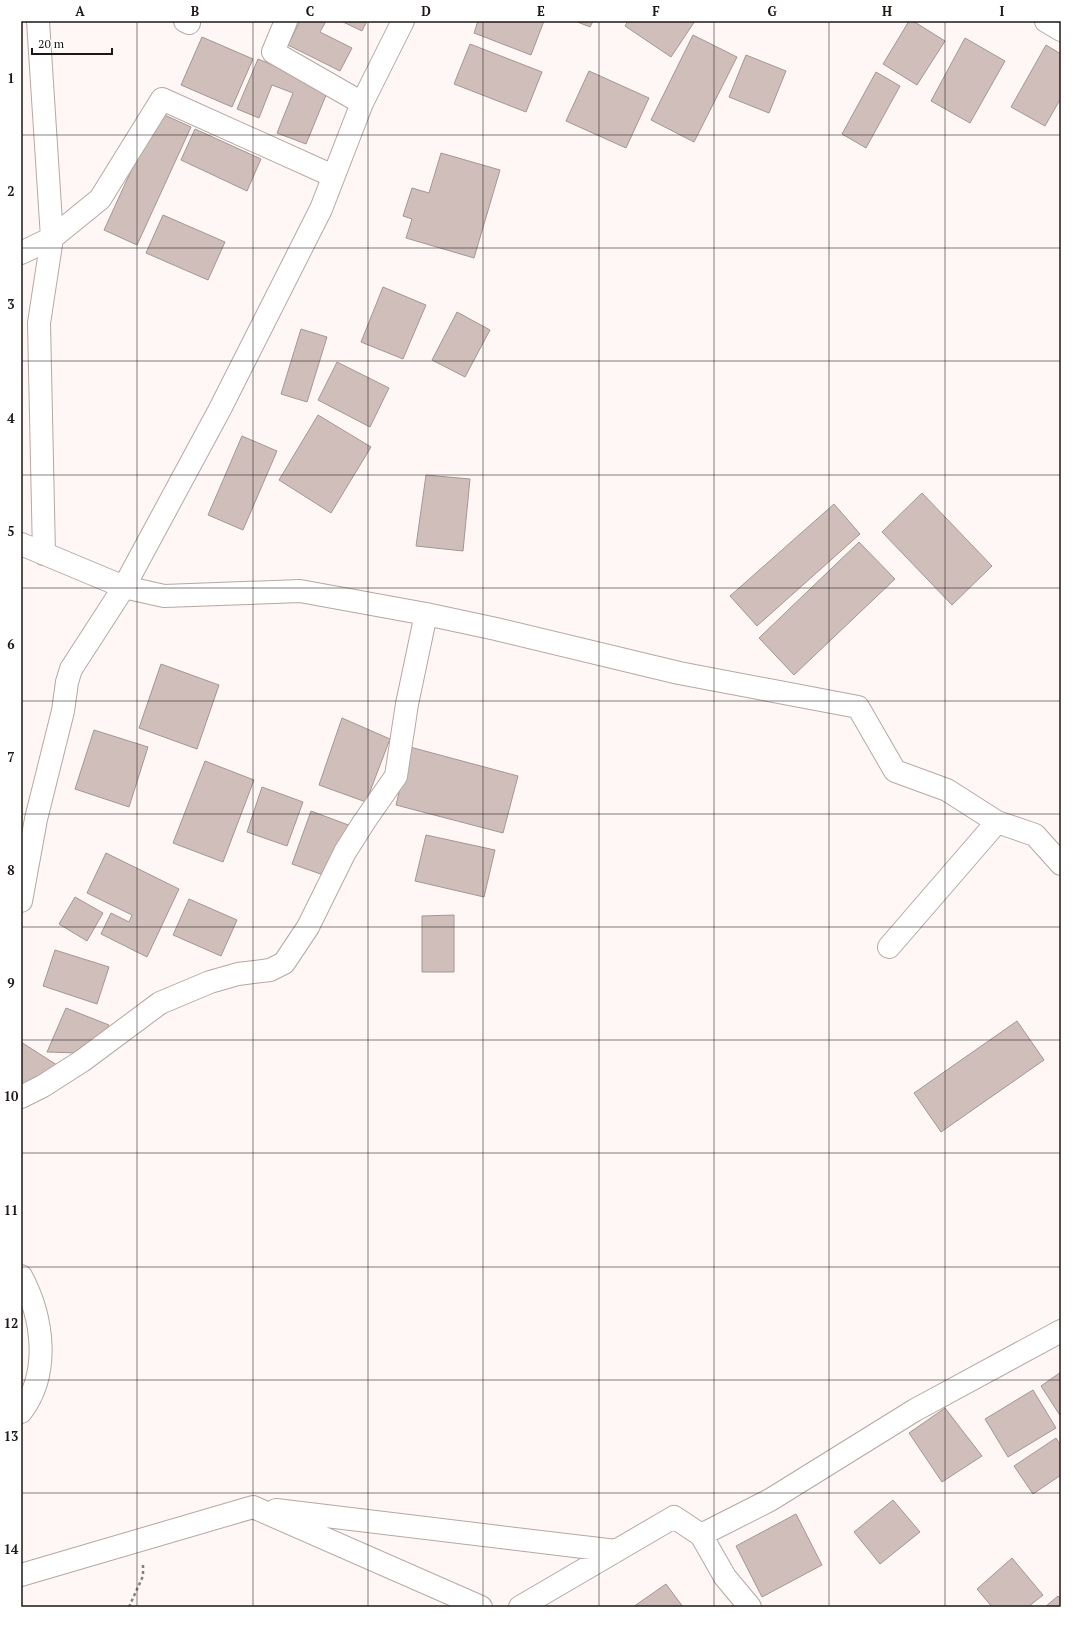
<svg xmlns="http://www.w3.org/2000/svg" width="1082" height="1628" font-family="'PT Serif',serif">
<rect width="100%" height="100%" fill="#fef7f5"/>
<path fill="#cfbeba" stroke="#a69692" d="M300,21h26l-6,11 32,16 -12,23 -52,-26z
M341,21h26l-5,10z
M478,21h66l-13,34 -57,-22z
M575,21h18l-3,6z
M628,21h67l-24,36 -46,-31z
M909,21h4l32,20 -28,44 -34,-21z
M693,35l44,22 -43,85 -43,-22z
M202,37l51,22 -21,48 -51,-22z
M965,38l40,23 -35,62 -39,-22z
M470,44l72,28 -16,40 -72,-28z
M1046,45l15,9v44l-16,28 -34,-19z
M746,55l40,16 -17,42 -40,-16z
M258,59l71,29 -23,56 -29,-11 16,-40 -21,-8 -13,33 -22,-9z
M589,71l60,27 -23,50 -60,-27z
M876,72l24,14 -34,62 -24,-14z
M158,112l33,15 -54,118 -33,-15z
M195,129l66,30 -14,32 -66,-31z
M441,153l59,17 -26,88 -68,-20 6,-19 -9,-3 9,-28 17,5z
M163,215l62,27 -17,38 -62,-27z
M383,287l43,18 -23,54 -42,-17z
M457,312l33,18 -25,47 -33,-17z
M301,329l26,8 -20,65 -26,-8z
M337,362l52,26 -19,39 -52,-27z
M318,415l53,32 -40,66 -52,-33z
M242,436l35,15 -34,79 -35,-15z
M426,475l44,4 -7,72 -47,-5z
M922,493l70,73 -40,39 -70,-73z
M834,504l26,30 -103,92 -27,-30z
M859,542l36,37 -101,96 -35,-37z
M161,664l58,21 -22,64 -58,-21z
M342,718l48,21 -24,63 -47,-17z
M94,730l54,17 -19,60 -54,-18z
M410,747l108,29 -15,57 -107,-28z
M205,761l49,19 -31,82 -50,-19z
M262,787l41,15 -16,44 -40,-14z
M311,811l40,15 -19,52 -40,-14z
M426,835l69,15 -11,47 -69,-16z
M106,853l73,36 -32,68 -46,-23 10,-21 18,9 3,-7 -45,-22z
M75,897l28,16 -16,28 -28,-17z
M189,899l48,21 -16,36 -48,-21z
M454,915v57h-32v-56z
M55,950l54,17 -12,37 -54,-18z
M66,1008l43,17 -27,36 -4,-8 -31,-1z
M1017,1021l27,39 -103,72 -27,-39z
M21,1042l39,25 -39,18z
M1061,1372v45l-20,-31z
M1033,1390l23,38 -48,29 -23,-38z
M945,1408l37,48 -40,26 -33,-49z
M1056,1438l5,8v29l-28,19 -19,-28z
M893,1500l27,32 -40,32 -26,-32z
M796,1514l26,51 -60,32 -26,-51z
M1012,1558l31,37 -15,12h-36l-15,-18z
M666,1584l17,23h-50z
M1058,1596l3,3v8h-16z"/>
<g fill="none" stroke-linecap="round" stroke-linejoin="round">
<g stroke="#b7a7a3" stroke-width="24">
<path id="street" d="M38,21l14,217 -13,85 5,231
M185,21l4,2
M286,21l-13,31 89,51
M1046,21l15,9
M21,253l31,-15 48,-39 62,-100 171,77
M21,544l103,43 40,9 136,-5 126,23 70,15 183,44 179,34 37,64 52,19 50,32 38,13 26,29
M21,901l15,-82 27,-108 4,-29 4,-13 53,-82 96,-178 101,-200 41,-106 41,-82
M889,947l108,-125
M21,1097l22,-11 39,-25 78,-58 50,-21 28,-8 32,-4 14,-7 24,-36 37,-75 19,-30 32,-46 11,-72 19,-90
M21,1276c22,41 30,97 0,136
M276,1510l340,41
M701,1535l24,42 25,30
M21,1575l232,-68 228,100
M520,1607l154,-90 27,18 69,-35 145,-90 146,-79"/>
</g>
<path stroke="#867f7d" stroke-width="2.5" stroke-dasharray="3 3" stroke-linecap="butt" d="M129,1607l14,-31v-12"/>
<use href="#street" stroke="#fff" stroke-width="22"/>
</g>
<path fill="none" stroke="#1d1715" stroke-width="1" stroke-opacity="0.55" d="M137,21v1586M253,21v1586M368,21v1586M483,21v1586M599,21v1586M714,21v1586M829,21v1586M945,21v1586M21,135h1040M21,248h1040M21,361h1040M21,475h1040M21,588h1040M21,701h1040M21,814h1040M21,927h1040M21,1040h1040M21,1153h1040M21,1267h1040M21,1380h1040M21,1493h1040"/>
<rect width="1082" height="1628" fill="none" stroke="#ffffff" stroke-width="44"/>
<path d="M32 48v6h80v-6" fill="none" stroke="#1d1715" stroke-width="2"/>
<text x="38" y="48" font-size="12" fill="#1d1715" stroke="#ffffff" stroke-width="3" paint-order="stroke">20 m</text>
<rect x="22" y="22" width="1038" height="1584" fill="none" stroke="#1d1715" stroke-width="1.5"/>
<g font-size="13" text-anchor="middle" font-weight="bold" fill="#1d1715">
<text x="80" y="16">A</text>
<text x="195" y="16">B</text>
<text x="310" y="16">C</text>
<text x="426" y="16">D</text>
<text x="541" y="16">E</text>
<text x="656" y="16">F</text>
<text x="772" y="16">G</text>
<text x="887" y="16">H</text>
<text x="1002" y="16">I</text>
<text x="11" y="83">1</text>
<text x="11" y="196">2</text>
<text x="11" y="309">3</text>
<text x="11" y="423">4</text>
<text x="11" y="536">5</text>
<text x="11" y="649">6</text>
<text x="11" y="762">7</text>
<text x="11" y="875">8</text>
<text x="11" y="988">9</text>
<text x="11" y="1101">10</text>
<text x="11" y="1215">11</text>
<text x="11" y="1328">12</text>
<text x="11" y="1441">13</text>
<text x="11" y="1554">14</text>
</g>
</svg>
